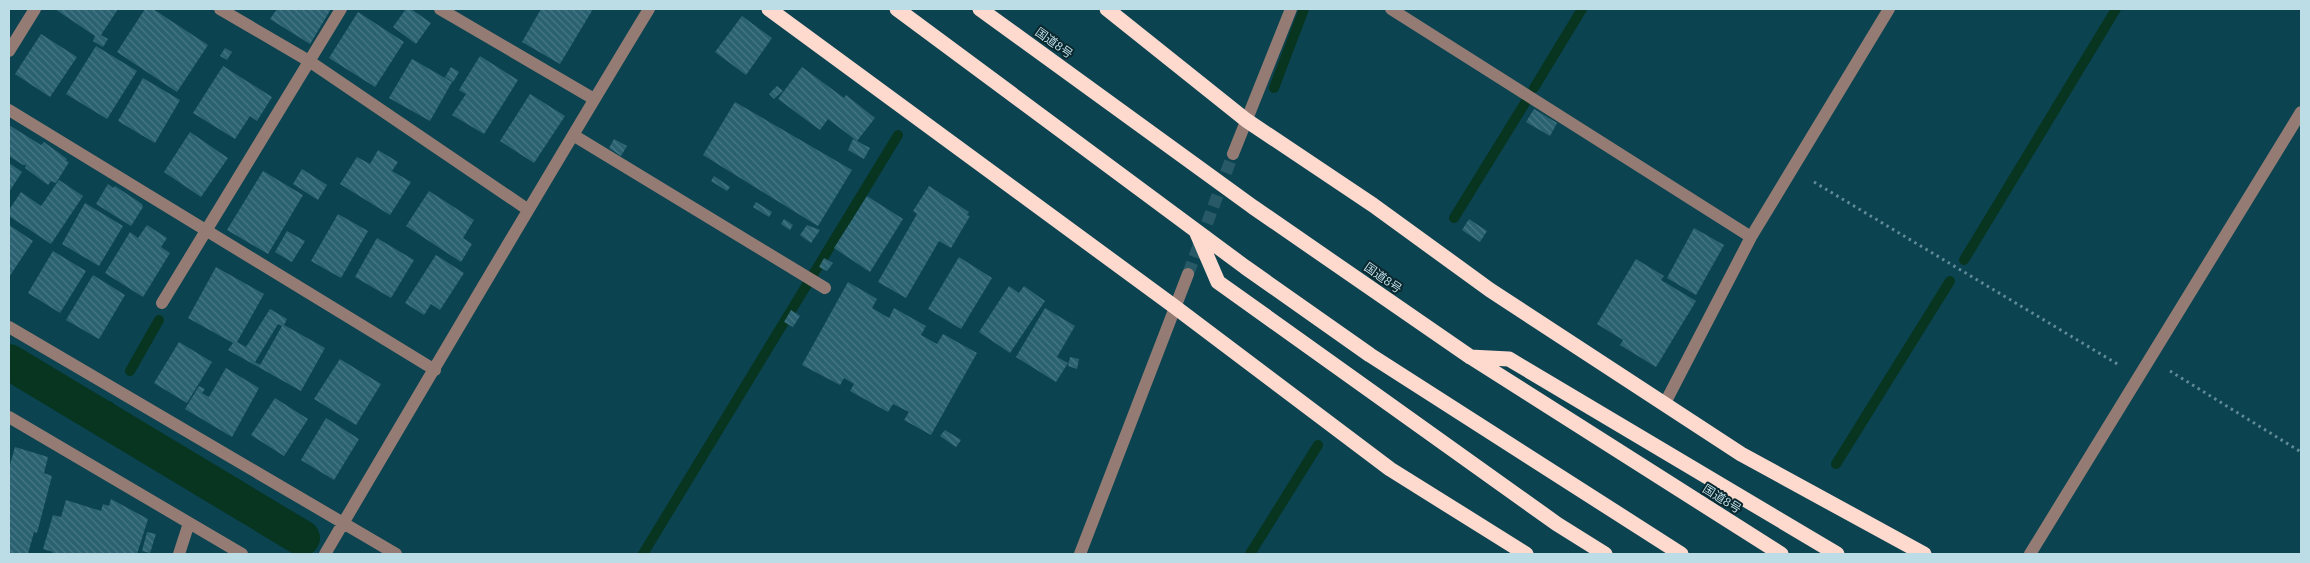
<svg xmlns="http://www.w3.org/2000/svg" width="2310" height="563" font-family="'Roboto Serif','Noto Sans JP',serif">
<defs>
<pattern id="building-back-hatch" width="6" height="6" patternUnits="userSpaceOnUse" patternTransform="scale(1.25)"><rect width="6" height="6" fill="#2b6271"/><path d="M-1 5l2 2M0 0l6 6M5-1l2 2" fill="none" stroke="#487885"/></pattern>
</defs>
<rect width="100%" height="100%" fill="#0c4350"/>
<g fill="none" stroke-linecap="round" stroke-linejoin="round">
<path stroke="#073520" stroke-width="10" d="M1274,88l30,-79
M1534,88l48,-79
M1454,218l71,-115
M1964,260l152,-251
M130,371l29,-51
M102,418l7,-12
M1836,464l114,-183
M643,554l255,-419
M1250,554l68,-109"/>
<path stroke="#073520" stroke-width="36" d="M9,362l293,176"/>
</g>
<path fill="url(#building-back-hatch)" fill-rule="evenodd" d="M55,9h63l-17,26 7,4 -5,8 -10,-6 2,-5z
M145,9h8l55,36 -31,47 -60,-40z
M277,9h54l-21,35 -40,-25z
M406,9h5l20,14 -15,21 -23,-17z
M541,9h52l-33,55 -38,-22z
M358,12l46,30 -29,45 -46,-29z
M742,16l30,22 -26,37 -31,-23z
M41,34l36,23 -27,40 -35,-23z
M96,46l41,25 -30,48 -41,-25z
M225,48l7,4 -5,8 -7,-4z
M480,56l38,24 -34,54 -32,-19 14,-21 -7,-4z
M412,59l40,23 -22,39 -41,-23z
M223,66l49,31 -15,24 -7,-5 -15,23 -42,-26z
M451,67l8,5 -6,10 -8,-5z
M802,67l42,31 2,-3 29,23 -18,23 13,7 -6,11 -16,-9 5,-11 4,2 -29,-22 -8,11 -42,-31z
M143,78l37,22 -25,43 -37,-22z
M777,86l6,5 -9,8 -5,-5z
M530,94l35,22 -31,47 -34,-22z
M735,102l117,68 -34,56 -115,-71z
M1534,109l23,14 -7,13 -24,-14z
M9,125l32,20 3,-3 23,17 -1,2 3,1 -13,21 -5,-2 -3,4 -23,-17 1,-3h-3l-14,-9z
M190,132l38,26 -27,39 -37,-25z
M614,139l13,7 -6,10 -12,-8z
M378,150l20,12 -6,9 19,11 -21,33 -50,-31 17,-27 13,7z
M9,163l13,9 -13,20z
M302,169l25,16 -9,15 -25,-16z
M263,171l40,24 -35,59 -41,-24z
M714,176l16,11 -3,4 -16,-10z
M59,180l24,16 -32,48 -42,-28v-6l12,-18 20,14z
M108,184l5,4 2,-2 27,18 1,3 -12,19 -35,-22z
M929,186l40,26 -2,3 3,1 -19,32 -12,-7 -33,57 -28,-16 39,-68 -4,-3z
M429,191l45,29 -11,18 9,6 -11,18 -55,-36z
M867,196l36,23 -33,53 -36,-24z
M756,202l16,10 -3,5 -16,-10z
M85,203l38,23 -24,40 -37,-22z
M338,214l30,17 -27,47 -30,-17z
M784,219l9,6 -3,5 -9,-6z
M1469,219l18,12 -7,11 -18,-12z
M9,225l24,16 -24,36z
M147,225l20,13 -6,9 9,6 -27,44 -38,-24 25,-41 8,6z
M807,225l13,5 -9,13 -11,-8z
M1694,228l30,17 -28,50 -29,-17z
M287,231l18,10 -13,21 -17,-10z
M377,238l37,22 -23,38 -36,-21z
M53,251l33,20 -26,42 -32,-20z
M436,255l28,18 -24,37 -9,-6 -7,11 -19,-12z
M959,257l33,21 -31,51 -33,-20z
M824,258l9,5 -6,8 -8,-4z
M1636,259l28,17 -3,4 35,21 -40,66 -36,-22 3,-5 -26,-16z
M216,267l48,27 -27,48 9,5 24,-38 17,10 -3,6 41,23 -24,43 -73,-41 5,-7 -45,-25zM278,324l4,2 -22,39 -5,-3z
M93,275l32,20 -26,44 -33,-19z
M848,282l29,17 -5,9 17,10 5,-10 32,18 -5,9 16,9 6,-10 34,19 -46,82 -27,-15 5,-8 -16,-8 -5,8 -38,-21 4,-7 -10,-6 -4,7 -38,-20z
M1009,286l10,7 5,-7 21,15 -35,52 -31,-21z
M1045,308l30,18 -18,31 11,6 -12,19 -40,-25z
M791,310l9,6 -7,11 -9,-5z
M179,342l33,20 -25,41 -33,-20z
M1070,357l9,2 -2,10 -9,-3z
M340,359l41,25 -25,41 -42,-26z
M226,368l33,20 -27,49 -47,-28 14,-23 6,3 -3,4 7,4z
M275,398l33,21 -24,37 -33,-21z
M326,418l33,21 -25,41 -33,-20z
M945,430l16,10 -5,7 -16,-11z
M15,447l33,10 -4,16 8,3 -15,57 -3,-1 -6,22h-19v-86z
M111,499l37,20 -11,35h-85l1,-2 -10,-3 10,-34 8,2 5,-17 35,11 2,-7 6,2z
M147,532l9,2 -6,19 -8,-2z"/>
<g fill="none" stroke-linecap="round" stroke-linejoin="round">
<path stroke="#275a66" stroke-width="12" stroke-dasharray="12 6" stroke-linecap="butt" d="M1188,274l45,-120"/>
<path stroke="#5f8b96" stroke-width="3" stroke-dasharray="2.5 4" stroke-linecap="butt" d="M1814,182l305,183
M2170,371l131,81"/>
<path stroke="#947c74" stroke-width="12" d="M220,9l89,52 218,148
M440,9l154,90
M1391,9l360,228
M9,51l26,-42
M9,110l426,260
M573,135l252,153
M1233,154l58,-145
M162,303l179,-294
M9,327l387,227
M1664,405l87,-168 138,-228
M9,417l233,137
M179,554l10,-31
M325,554c107,-182 214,-364 324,-545
M1080,554l108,-280
M2030,554l271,-442"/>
<path stroke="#fdd9ce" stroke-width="15" d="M769,9l406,298 215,162 136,85
M897,9l348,258 125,88 311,199
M980,9l273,198 216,149 312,198
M1107,9l139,111 127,85 117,85 251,164 183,100
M1196,231l22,51 339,242 48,30
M1470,357l39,2 328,195"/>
</g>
<g text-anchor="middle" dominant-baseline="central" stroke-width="4" stroke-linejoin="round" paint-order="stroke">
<g font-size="12" fill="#bddde6" stroke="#0a272e">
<text transform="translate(1054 43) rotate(36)">国道8号</text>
<text transform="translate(1383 278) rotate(35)">国道8号</text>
<text transform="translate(1722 499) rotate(32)">国道8号</text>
</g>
</g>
<rect width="2310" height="563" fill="none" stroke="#bddde6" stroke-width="20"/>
</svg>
